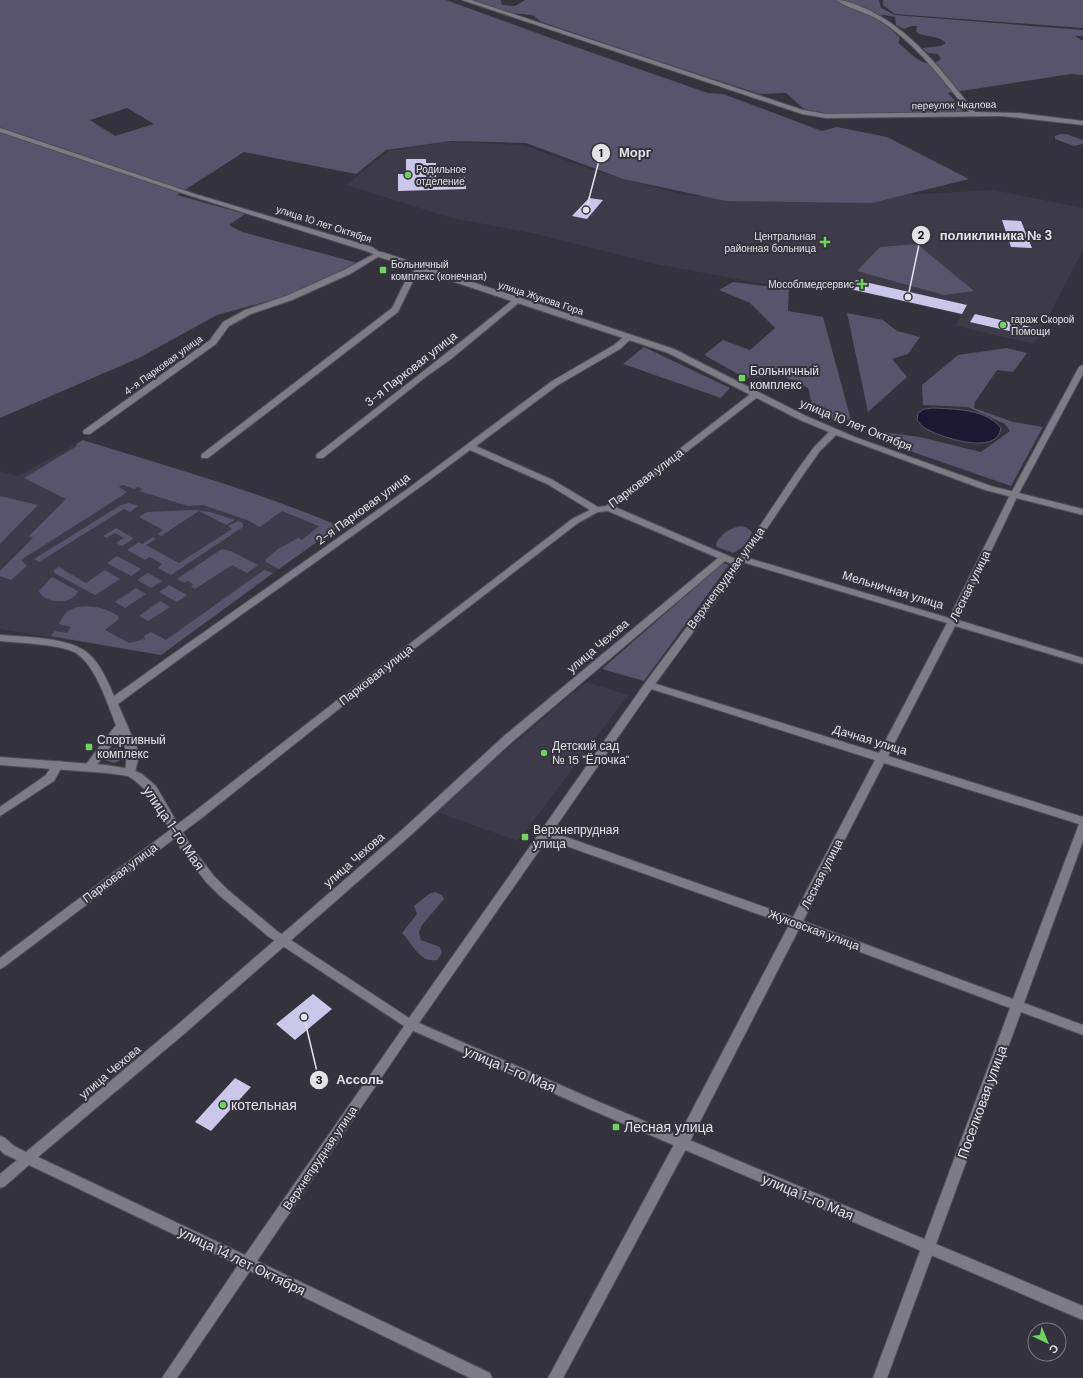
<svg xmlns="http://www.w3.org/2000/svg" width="1083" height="1378" font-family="'DM Sans',sans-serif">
<rect width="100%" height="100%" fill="#34323c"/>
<path fill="#3d3b4a" d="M444,142l79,3 70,25 94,26h196l111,-6 89,18v42l-49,94 -78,-18 5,-11 -116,-26 -86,-6 -103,-19 -124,-31 -80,-15 -106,-33 43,-34z
M83,440l165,51 60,22 31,13 -178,129 -161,-26v-158l18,5z
M586,682l42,13 -110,146 -84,-30z"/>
<path fill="#57546c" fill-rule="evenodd" d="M0,0h446l121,44 141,49 15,1 99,37 15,-4 50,10 82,42 -97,24 -146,-2 -103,-22 -97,-36 -75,-2 -65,9 -30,24 -112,-22 -67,43 68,19 -16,11 13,7 120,32 -78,33 -67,18 -78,43 -139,60zM127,108l27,16 -39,12 -25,-16z
M474,0h27l1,5 13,1 10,-6h354l2,8 14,7 188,15v6h-8l8,5v34l-12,-1 -123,19 16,19 -130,3 -30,-6 -18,-16 -26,1 -121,-39 -97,-33 -10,-7 -25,-2zM884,15l11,2 1,8 8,4 8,-3h5l-1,6c9,6 21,2 30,11l-5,3 -19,2 6,5 10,1 3,5c-17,13 -30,-7 -43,-16l2,-5 -12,-12 -15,-9z
M883,0h200v28l-188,-14 -12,-9z
M1060,134h6l17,6v4l-9,2 -19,-7v-3z
M917,244l57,47 -30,4 -87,-24 23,-24z
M733,282l56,7 -1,22 35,6 28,103 -16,1 -22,-13 -5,-20 -27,-13 -36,3 -41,-23 19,-15 27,10 25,-22 -25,-25 -31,-13z
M847,313l36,7 14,11 23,6 -12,17 -16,5 15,18 -39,35z
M644,347l86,41 -9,10 -98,-34z
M1007,348l20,5 -14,19 -16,-2 -22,32 -1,6 39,14 30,5 -32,59 -136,-47v-8l45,6 61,15 29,-21 -5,-7 -37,-17 -45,-2 -1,-20 36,-30z
M83,440c86,27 173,51 256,86l-60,43 -13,-7v-3l12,-10 20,-11 4,2 17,-14 -37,-15 -22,16 -13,-7 -44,-15 -15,1 -49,-15 3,-2 -4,-2 -4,2 -11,-4 -4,2 8,5 -4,3 -102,65 6,6 -16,14 -11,-4v-5l33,-33 -4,-2 37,-37 -42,-21 53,-32 -1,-2z
M0,496l38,9 -38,39z
M129,503l9,3 -8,6 -6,-3 -85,53 -5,-3 87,-54z
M194,510l16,2 25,8 -9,5 -27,-14 -38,25 -3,-2 5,-4 -24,-13 8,-5z
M238,521l5,2v4l-72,48 -13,-7 4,-4 -12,-7 -5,3 -18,-10 12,-8 3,2 11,-7 3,2 -10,6 33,18 53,-34 -4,-3z
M740,526l6,1 6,5c-2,8 -11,18 -19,21l-16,-6 -1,-3c3,-9 14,-16 24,-18z
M116,528l17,10v1l-11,7 -6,-3 8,-5 -9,-5 -9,5 -3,-2z
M222,549l9,2 27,14 -11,8 -15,-8 -37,24 -4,-2 2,-3 -6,-3 -2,2 -8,-4z
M117,556l24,13 -10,7 -24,-13z
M723,563l6,2 -85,116 -42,-12z
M59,567l27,16 19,-13 15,9 -25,16 -41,-22v-3z
M264,570l9,3 -112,82 -110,-19 4,-5 12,2 4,-6 -12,-3c2,-4 4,-8 7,-11 13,-12 40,-6 52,3l1,3 -14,11 24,13 16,-4 -1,-3 7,-4 15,8z
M148,573l14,8 -11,7 -14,-8z
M52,577l26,14v1c-7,13 -33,12 -39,-1z
M169,585l18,10 -10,7 -18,-10z
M136,588l10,6 -21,14 -10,-6z
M160,601l10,6 -22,14 -9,-5z
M117,748l8,4 -2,7 -9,4 -9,-3 -1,-5 6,-6z
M435,892l7,3 2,4 -22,26 -3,8 2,7 19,7 2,6 -5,7c-18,3 -24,-16 -35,-27l15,-19 -3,-8 15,-12z"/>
<path fill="#1d1832" stroke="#585569" d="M933,408c22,1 53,1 68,20 -3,29 -63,9 -78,-1 -2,-2 -4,-5 -6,-7l1,-7 6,-4z"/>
<path fill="#cbc7ea" d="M406,159h20v4h10v15l29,-1 1,12 -68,2v-17h8z
M589,198l14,2 -16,19 -15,-3z
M1002,220l19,1 11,27 -21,-1z
M856,280l111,25 -5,9 -112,-25z
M975,314l60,14 -4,8 -61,-14z
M313,994l19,15 -37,31 -19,-16z
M235,1078l16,9 -40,44 -16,-9z"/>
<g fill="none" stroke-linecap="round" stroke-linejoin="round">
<g stroke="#4f4e56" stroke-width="2">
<path id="street" d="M462,0h9l332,110 23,4 143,-2c-27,-33 -52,-67 -88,-91 -14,-9 -33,-12 -45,-21 10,0 18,4 26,7 49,21 81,65 113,105l44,1 64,8v4l-81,-9 -176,2 -24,-4z
M0,128l195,66 177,53 11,7 -33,20 -58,26 -41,14 -22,12 -13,18 -126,90h-6l-1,-2 1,-2 126,-90 13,-18 22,-12 41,-14 58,-26 30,-16 -8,-3 -175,-55 -191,-64z
M418,267h3l4,2 -11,10 -16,33 -190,146h-6l-1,-2 1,-2 190,-146 15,-30z
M514,299h6l1,2 -70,58 -24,17 -104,82h-6l-1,-2 1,-2c66,-51 132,-102 197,-155z
M626,335h3l4,2 -13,12 -62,36 -82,61 77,34 45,27 8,-1 147,-114h6v4l-144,111 123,53 1,-3h6l204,61 61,-123 69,-128 4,-2v9l-65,121 -60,125 125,38v6l-128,-38 -67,130 195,61v24l-59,162 59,22v10l-62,-23 -134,366h-14l137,-370 -211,-79 -112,218 -124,231h-15l129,-239 112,-214 -248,-88 -1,-3 1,-3h8l244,86 82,-157 -230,-73 -1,-2 5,-3 4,1 226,70 68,-130 -205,-61 -1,3h-6l-10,-4 -213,181 -101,93 -227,199 -146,123 207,98 162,-233 4,-2 4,2 2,3 -2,3 -158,233 233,112 2,5h-22l-220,-107 -73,107h-15l76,-113 -209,-100 -24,21 -5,2v-14l17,-14 -13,-6 -4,-4v-14l5,2 9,8 12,6 150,-126 227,-197 101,-93 214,-178 -110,-47 -10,1 -20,11 -160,123 -215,171 -199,150 -4,2v-11l195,-147 217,-169 160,-123 18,-9 -43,-26 -77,-34c-116,87 -236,168 -352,254l19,44 1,11 -3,14 -1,3h-8l-1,-3 2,-20 -7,-19 -28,37h-8l-1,-3 33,-43c-9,-22 -20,-59 -40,-72 -16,-9 -57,-10 -76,-12v-6c24,2 71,2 89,19 12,11 19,28 25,42l56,-40 236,-166 146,-109 62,-36zM884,763l195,61 -66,175 -210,-78z
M58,761l4,1 1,3 -9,16 -54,35v-9l46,-32 8,-13z"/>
</g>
<g stroke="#4f4e56" stroke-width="2">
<path id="secondary" d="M376,252h6l292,97 132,67 49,21 136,49 92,23v6l-98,-25 -149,-55 -16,16 -17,24 -58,86 -92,126 -234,336 178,78 486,205v14l-494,-211 -182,-81 -138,-91 -49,-41 -14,-14 -24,-31 -34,-59 -14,-12 -6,-4 -22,-3 -106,-8v-8l106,8 24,4 12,5 14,12 34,59 24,31 14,14 49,41 132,87 236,-335 94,-126 57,-85 18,-25 15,-15 -29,-12 -132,-67 -292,-97z"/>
</g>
<use href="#street" fill="#7c7b86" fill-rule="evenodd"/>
<use href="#secondary" fill="#7c7b86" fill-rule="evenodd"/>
</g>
<g fill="#70d35f" stroke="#34323c" stroke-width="1.5">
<circle cx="408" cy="175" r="4"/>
<path d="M823 236h4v4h4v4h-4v4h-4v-4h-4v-4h4z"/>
<rect x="379" y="266" width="8" height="8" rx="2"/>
<path d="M860 278h4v4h4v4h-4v4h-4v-4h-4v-4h4z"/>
<circle cx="1003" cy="325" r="4"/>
<rect x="738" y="374" width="8" height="8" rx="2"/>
<rect x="85" y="743" width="8" height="8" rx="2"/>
<circle cx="544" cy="753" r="4"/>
<rect x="521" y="833" width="8" height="8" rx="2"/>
<circle cx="223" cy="1105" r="4"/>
<rect x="612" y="1123" width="8" height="8" rx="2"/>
</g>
<g text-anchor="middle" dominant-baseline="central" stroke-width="4" stroke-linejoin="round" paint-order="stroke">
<g font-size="10" fill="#e3e2e8" stroke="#34323c">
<text transform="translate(954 105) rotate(-1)">переулок Чкалова</text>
<text transform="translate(324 224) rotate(18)">улица 10 лет Октября</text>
<text transform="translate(541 298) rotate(18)">улица Жукова Гора</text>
<text transform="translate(163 365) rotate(-36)">4-я Парковая улица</text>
</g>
<g font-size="10" fill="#e3e2e8" stroke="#34323c" text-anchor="start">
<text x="416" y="169">Родильное<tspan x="416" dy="12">отделение</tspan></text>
<text x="816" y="236" text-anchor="end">Центральная<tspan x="816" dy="12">районная больница</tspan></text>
<text x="391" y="264">Больничный<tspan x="391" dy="12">комплекс (конечная)</tspan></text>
<text x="854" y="284" text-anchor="end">Мособлмедсервис</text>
<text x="1011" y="319">гараж Скорой<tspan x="1011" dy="12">Помощи</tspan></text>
</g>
<g font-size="12" fill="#e3e2e8" stroke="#34323c">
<text transform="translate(411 369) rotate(-38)">3-я Парковая улица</text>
<text transform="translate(856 425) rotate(22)">улица 10 лет Октября</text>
<text transform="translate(646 478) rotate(-37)">Парковая улица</text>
<text transform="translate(363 509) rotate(-36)">2-я Парковая улица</text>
<text transform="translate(726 578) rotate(-54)">Верхнепрудная улица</text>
<text transform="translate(970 586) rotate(-64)">Лесная улица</text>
<text transform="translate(893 590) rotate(17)">Мельничная улица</text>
<text transform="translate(598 646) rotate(-40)">улица Чехова</text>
<text transform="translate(376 675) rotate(-38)">Парковая улица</text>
<text transform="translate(870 740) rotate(17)">Дачная улица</text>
<text transform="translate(354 860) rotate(-41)">улица Чехова</text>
<text transform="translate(120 873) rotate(-37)">Парковая улица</text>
<text transform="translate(822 874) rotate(-63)">Лесная улица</text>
<text transform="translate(814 930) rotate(20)">Жуковская улица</text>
<text transform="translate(110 1072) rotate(-40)">улица Чехова</text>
<text transform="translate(320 1158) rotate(-56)">Верхнепрудная улица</text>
</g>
<g font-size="12" fill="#e3e2e8" stroke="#34323c" text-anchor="start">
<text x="750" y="371">Больничный<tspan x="750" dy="14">комплекс</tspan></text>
<text x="97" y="740">Спортивный<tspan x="97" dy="14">комплекс</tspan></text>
<text x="552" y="746">Детский сад<tspan x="552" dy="14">№ 15 "Ёлочка"</tspan></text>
<text x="533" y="830">Верхнепрудная<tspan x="533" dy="14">улица</tspan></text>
</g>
<g font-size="14" fill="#e3e2e8" stroke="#34323c">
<text transform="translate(174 828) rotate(56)">улица 1-го Мая</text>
<text transform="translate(510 1069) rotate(23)">улица 1-го Мая</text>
<text transform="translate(982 1102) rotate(-70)">Поселковая улица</text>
<text transform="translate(808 1197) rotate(23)">улица 1-го Мая</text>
<text transform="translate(242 1261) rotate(26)">улица 14 лет Октября</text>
</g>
<g font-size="14" fill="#e3e2e8" stroke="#34323c" text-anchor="start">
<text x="231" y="1105">котельная</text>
<text x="624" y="1127">Лесная улица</text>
</g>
</g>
<path fill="none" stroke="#e3e2e8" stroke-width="1.5" d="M586 210L601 153M908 297L921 235M304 1017L319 1080"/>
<g fill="#e3e2e8" stroke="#34323c" stroke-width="1.5">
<circle cx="586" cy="210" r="4"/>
<circle cx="908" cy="297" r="4"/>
<circle cx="304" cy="1017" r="4"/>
<circle cx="601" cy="153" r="10"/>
<circle cx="921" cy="235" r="10"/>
<circle cx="319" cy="1080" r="10"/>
</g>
<g font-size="12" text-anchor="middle" font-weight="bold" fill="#111">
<text x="601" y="157">1</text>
<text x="921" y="239">2</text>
<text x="319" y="1084">3</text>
</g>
<g font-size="13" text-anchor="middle" font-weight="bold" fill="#e3e2e8" stroke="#34323c" stroke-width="4" stroke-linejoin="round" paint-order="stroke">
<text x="635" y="157">Морг</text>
<text x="996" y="240">поликлиника № 3</text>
<text x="360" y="1084">Ассоль</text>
</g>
<g transform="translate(1047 1342) rotate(136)"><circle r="19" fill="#34323c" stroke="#7a7881"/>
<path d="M0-3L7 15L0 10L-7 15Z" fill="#70d35f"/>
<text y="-6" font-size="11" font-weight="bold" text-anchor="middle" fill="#e3e2e8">С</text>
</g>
</svg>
